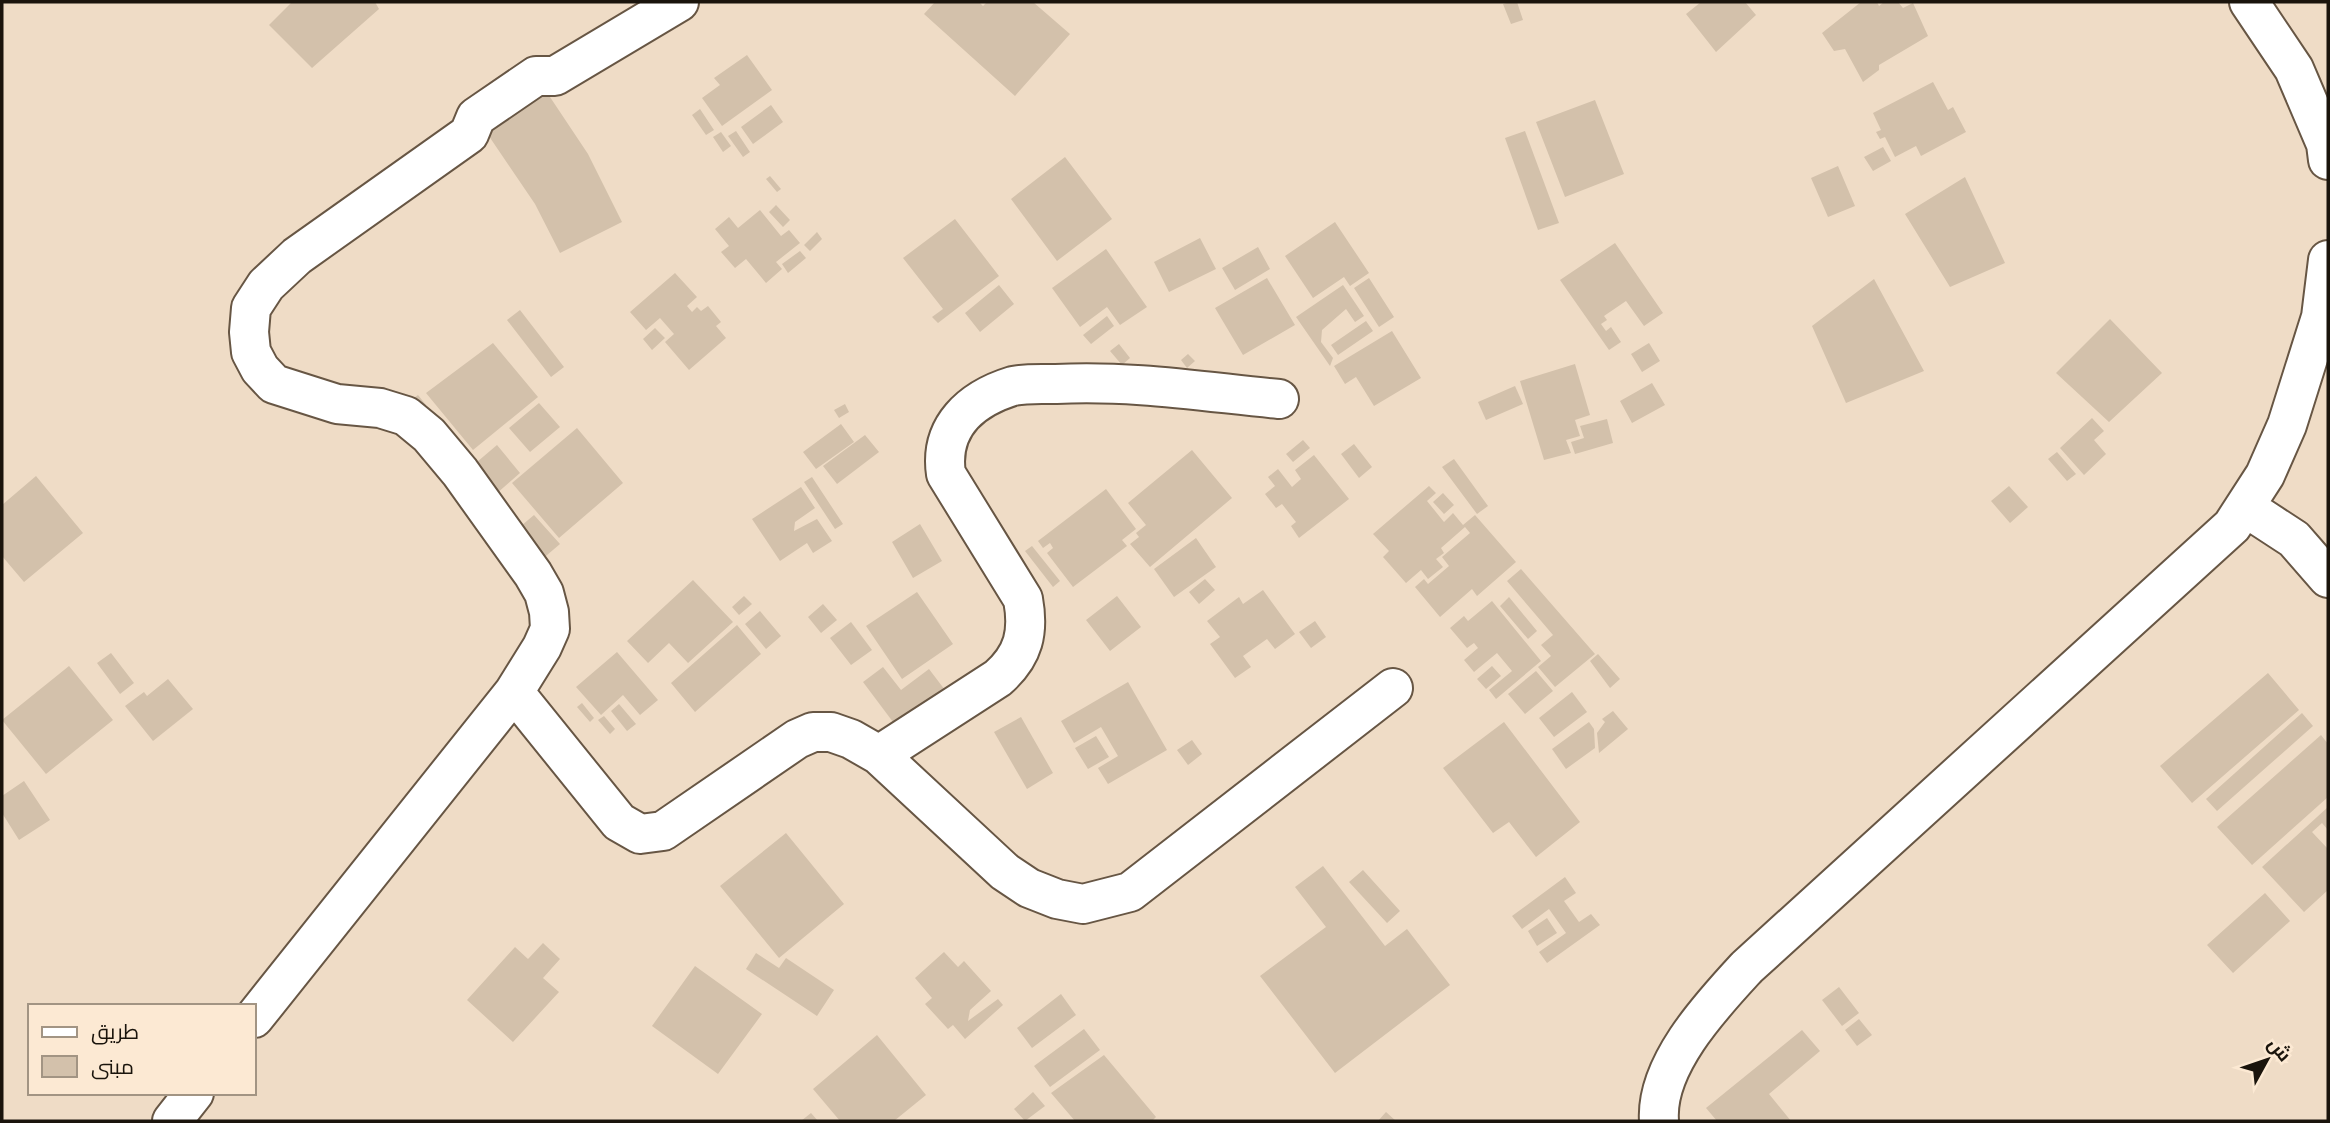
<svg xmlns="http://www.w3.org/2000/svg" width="2330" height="1123" font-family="Signika,Cairo,sans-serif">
<rect width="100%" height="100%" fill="#efdcc6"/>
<path fill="#d3c1ab" d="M292,2h83l4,7 -67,59 -43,-43z
M935,2h44l4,4 4,-4h46l37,32 -55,62 -91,-82z
M1510,2h7l6,18 -12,4 -8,-20z
M1701,2h44l11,13 -40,37 -30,-38z
M1861,2h16l2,4 5,-4h14l5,6 10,-5 15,33 -49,29v5l-16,12 -18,-33 -11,2 -12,-18z
M747,55l25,35 -50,36 -20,-28 18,-13 -6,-7z
M536,76l52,78 34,68 -62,31 -25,-49 -59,-87z
M1933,82l15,28 5,-3 13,25 -45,24 -5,-10 -21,11 -10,-20 -5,2 -4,-7 5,-2 -8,-17z
M1595,100l29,74 -59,23 -29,-75z
M771,105l12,17 -30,22 -12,-17z
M700,109l14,21 -8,5 -14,-20z
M736,131l14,21 -7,5 -15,-21z
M1525,131l34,92 -21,7 -33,-92z
M721,132l10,14 -8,6 -10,-15z
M1883,147l8,14 -18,10 -9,-14z
M1065,157l47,62 -55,42 -46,-62z
M1838,166l17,40 -27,11 -17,-39z
M770,176l11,13 -4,3 -11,-13z
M1965,177l40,86 -55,24 -45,-73z
M776,205l14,15 -7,7 -14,-15z
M760,210l21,26 8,-6 11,13 -24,19 6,7 -16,14 -20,-24 -11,9 -14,-16 8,-6 -14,-17 14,-12 9,11z
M955,219l44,57 -61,47 -6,-6 11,-8 -40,-51z
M1335,222l34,51 -19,13 -6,-9 -31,21 -28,-42z
M817,232l5,7 -12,12 -6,-6z
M1200,238l16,31 -47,23 -15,-30z
M1615,243l48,70 -19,13 -18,-25 -22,15 3,4 -6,4 5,7 5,-4 10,15 -12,8 -49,-70z
M1258,247l12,22 -35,21 -13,-22z
M1106,249l41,58 -27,18 -13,-18 -27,20 -28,-39z
M800,251l6,7 -18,15 -6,-9z
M675,273l22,24 -10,9 5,6 5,-5 4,4 7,-5 13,16 -5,4 10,12 -37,32 -24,-28 9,-8 -14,-16 -14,12 -16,-18z
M1267,278l28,47 -52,30 -28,-47z
M1369,278l25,39 -15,10 -25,-39z
M1874,279l50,92 -78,32 -34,-77z
M999,285l15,19 -34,28 -15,-19z
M1343,285l21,31 -9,6 -9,-13 -24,21 -1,12 12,16 -3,8 -34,-49z
M520,310l44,57 -13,10 -44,-57z
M1107,316l7,10 -23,18 -8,-9z
M2110,319l52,54 -53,49 -53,-49z
M1366,321l7,10 -35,24 -7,-10z
M655,328l10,10 -13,12 -9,-11z
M1392,331l29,47 -47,28 -18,-29 -11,7 -11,-18z
M493,343l45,54 -65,53 -47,-57z
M1649,343l11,18 -18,11 -11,-18z
M1119,344l11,14 -8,7 -12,-14z
M1188,354l7,7 -8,7 -6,-8z
M1575,364l15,51 -15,5 5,16 -14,4 5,13 -27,7 -24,-79z
M1652,383l13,22 -33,18 -12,-22z
M1515,386l8,18 -37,16 -8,-18z
M418,395l8,10 -12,10 -9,-10z
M539,403l21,24 -30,25 -21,-24z
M845,404l4,8 -10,6 -5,-8z
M2092,418l12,13 -10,9 12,14 -22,21 -24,-27z
M1607,419l6,24 -38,11 -4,-12 13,-4 -4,-12z
M841,424l13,18 -38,27 -13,-17z
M577,428l46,55 -64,55 -47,-55z
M865,435l14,17 -42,32 -14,-18z
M1303,440l7,8 -17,14 -7,-8z
M1354,444l18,23 -13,11 -18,-24z
M497,445l23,28 -32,28 -24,-28z
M1192,450l40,48 -82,69 -20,-23 9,-7 -3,-4 10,-8 -18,-22z
M2057,452l19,22 -9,7 -19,-22z
M1314,455l35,44 -50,39 -8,-12 5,-4 -14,-18 -6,4 -11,-14 10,-8 -7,-9 10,-8 14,18 9,-8 -6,-9z
M1454,459l34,47 -11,8 -35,-47z
M36,476l47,57 -59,49 -22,-26v-51z
M812,477l31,47 -8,5 -31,-47z
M1429,486l7,7 -9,8 17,21 9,-9 10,12 12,-10 41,47 -39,34 -5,-7 -32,28 -25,-30 9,-8 4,5 21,-18 -7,-9 28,-24 -5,-6 -24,21 3,5 -8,6 7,8 -15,12 -7,-9 -15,13 -23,-26 6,-6 -16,-17z
M2009,486l19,21 -18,16 -19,-22z
M801,487l14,21 -20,14 -1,9 23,-12 15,22 -19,12 -6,-10 -27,18 -28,-42z
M1106,489l30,40 -14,11 5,6 -54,41 -26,-34 6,-5 -3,-5 -7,5 -5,-7z
M1443,493l11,12 -10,9 -11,-12z
M534,515l26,29 -20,17 -25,-30z
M920,524l22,37 -29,17 -21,-36z
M1196,538l20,29 -42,30 -20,-28z
M1032,546l28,35 -7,6 -28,-36z
M1521,569l74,85 -40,33 -17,-20 13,-11 -10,-11 12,-10 -46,-54z
M1205,579l10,11 -16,14 -10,-12z
M693,580l40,42 -45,41 -19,-20 -21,20 -21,-22z
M1263,590l32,44 -20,15 -8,-10 -24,17 8,11 -16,11 -25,-34 10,-7 -13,-16 32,-24 4,7z
M917,592l36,52 -51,35 -36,-53z
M744,596l8,8 -13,11 -7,-8z
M1117,596l24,31 -31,24 -24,-31z
M1509,597l28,34 -9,8 -28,-33z
M1492,601l49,60 -45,38 -7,-9 23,-19 -15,-18 -23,19 -10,-12 14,-12 -4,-5 -7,5 -17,-20 14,-12 4,5z
M823,604l14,16 -16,13 -13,-16z
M760,611l21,25 -15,13 -21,-25z
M1315,621l11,16 -15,11 -12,-16z
M851,622l21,28 -21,15 -21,-27z
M737,625l24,29 -66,58 -24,-29z
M617,652l41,48 -18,15 -17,-20 -22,20 -25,-28z
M111,653l23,30 -14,11 -23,-31z
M1598,654l22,25 -10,9 -20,-27z
M69,666l44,54 -67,54 -44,-54z
M1492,666l9,10 -15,13 -9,-10z
M883,667l18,23 28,-21 19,25 -49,36 -36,-48z
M1536,671l17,20 -28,23 -17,-20z
M2268,673l31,37 -107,93 -32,-37z
M168,679l25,30 -40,32 -28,-35 19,-14 3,4z
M1128,682l39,68 -59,34 -10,-16 20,-12 -17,-29 -27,16 -13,-22z
M1572,692l15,20 -33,25 -15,-19z
M582,703l12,15 -4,4 -13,-15z
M619,704l17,20 -9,7 -16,-20z
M1613,711l15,18 -29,24 -2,-20 8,-11 -3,-3z
M2302,713l11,13 -96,85 -11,-12z
M604,716l11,13 -5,5 -12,-14z
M1021,717l32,56 -26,16 -33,-57z
M1504,722l76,100 -44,35 -27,-35 -16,11 -50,-65z
M1589,722l5,7 1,19 -29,21 -14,-20z
M2321,735l7,9v53l-76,68 -35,-38z
M1096,736l13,21 -21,12 -13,-21z
M1192,740l10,14 -14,11 -11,-15z
M24,781l26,39 -31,20 -17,-27v-17z
M2328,807v23l-6,-7 -10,9 16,17v41l-24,22 -42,-45z
M786,833l58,71 -65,54 -59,-72z
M1323,866l62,80 22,-17 43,56 -115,88 -75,-97 66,-49 -31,-40z
M1363,870l37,41 -13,12 -38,-41z
M1565,877l11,16 -12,8 15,21 12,-8 9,11 -53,38 -8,-11 27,-19 -17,-24 -27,20 -10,-13z
M2265,893l25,28 -57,52 -26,-28z
M1547,918l10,15 -20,13 -9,-15z
M543,943l17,16 -17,19 16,14 -46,50 -46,-42 48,-53 13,12z
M944,952l14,15 6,-6 27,30 -21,19 -2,11 30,-22 5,6 -38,34 -12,-14 -5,4 -23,-25 7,-6 -17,-20z
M756,953l23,15 7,-10 48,32 -17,26 -71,-47z
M695,966l67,48 -44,60 -66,-48z
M1839,987l20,26 -17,13 -20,-26z
M1061,994l15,21 -44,33 -15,-20z
M1859,1019l13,16 -15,11 -12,-16z
M1084,1029l16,21 -50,37 -16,-21z
M1802,1030l18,21 -51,43 22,27h-74l-11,-13z
M877,1035l49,60 -32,26h-54l-27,-32z
M1104,1055l52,62 -4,4h-77l-24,-28z
M1033,1092l12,14 -20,15 -11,-12z
M1386,1112l10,9h-18z
M811,1113l7,8h-17z"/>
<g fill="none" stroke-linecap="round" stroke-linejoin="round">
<g stroke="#675644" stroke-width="42">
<path id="minor" d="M2249,2l45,67 32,75 2,16
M2245,507l49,32 34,39
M514,692l105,130 21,12 23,-3 134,-92 16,-7h18l20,7 28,16 126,117 24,16 28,11 26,5 47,-12 263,-204
M879,755l119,-77c26,-23 31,-46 25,-79l-77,-125c-7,-47 25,-75 67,-88 13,-3 30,-2 43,-2 75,-4 149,8 223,15
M254,1018l260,-326 28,-45 8,-18 -1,-17 -5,-19 -11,-19 -73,-102 -31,-37 -23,-19 -26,-8 -43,-4 -63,-20 -14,-15 -9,-17 -2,-20 2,-24 15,-23 31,-29 172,-122 7,-17 60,-41h19l124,-74
M172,1121l22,-28
M1659,1121c-4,-56 53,-116 88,-154l485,-441 33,-51 22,-50 34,-108 7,-57"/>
</g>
<use href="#minor" stroke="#fff" stroke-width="38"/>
</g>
<rect width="2330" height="1123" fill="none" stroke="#1a140c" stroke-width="7"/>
<rect x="28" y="1004" width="228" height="91" fill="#fce9d3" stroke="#a29483" stroke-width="2"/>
<rect x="42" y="1027" width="35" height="10" fill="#ffffff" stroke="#a29483" stroke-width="2"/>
<text x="91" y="1039" font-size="21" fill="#1a140c">طريق</text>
<rect x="42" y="1056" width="35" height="21" fill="#d3c1ab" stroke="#a29483" stroke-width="2"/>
<text x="91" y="1074" font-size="21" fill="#1a140c">مبنى</text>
<g transform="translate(2267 1060) rotate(50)" stroke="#fce9d3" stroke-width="5" paint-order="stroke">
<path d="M0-5L12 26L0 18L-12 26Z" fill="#1a140c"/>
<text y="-10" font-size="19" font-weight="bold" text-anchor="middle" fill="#1a140c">ش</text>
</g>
</svg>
